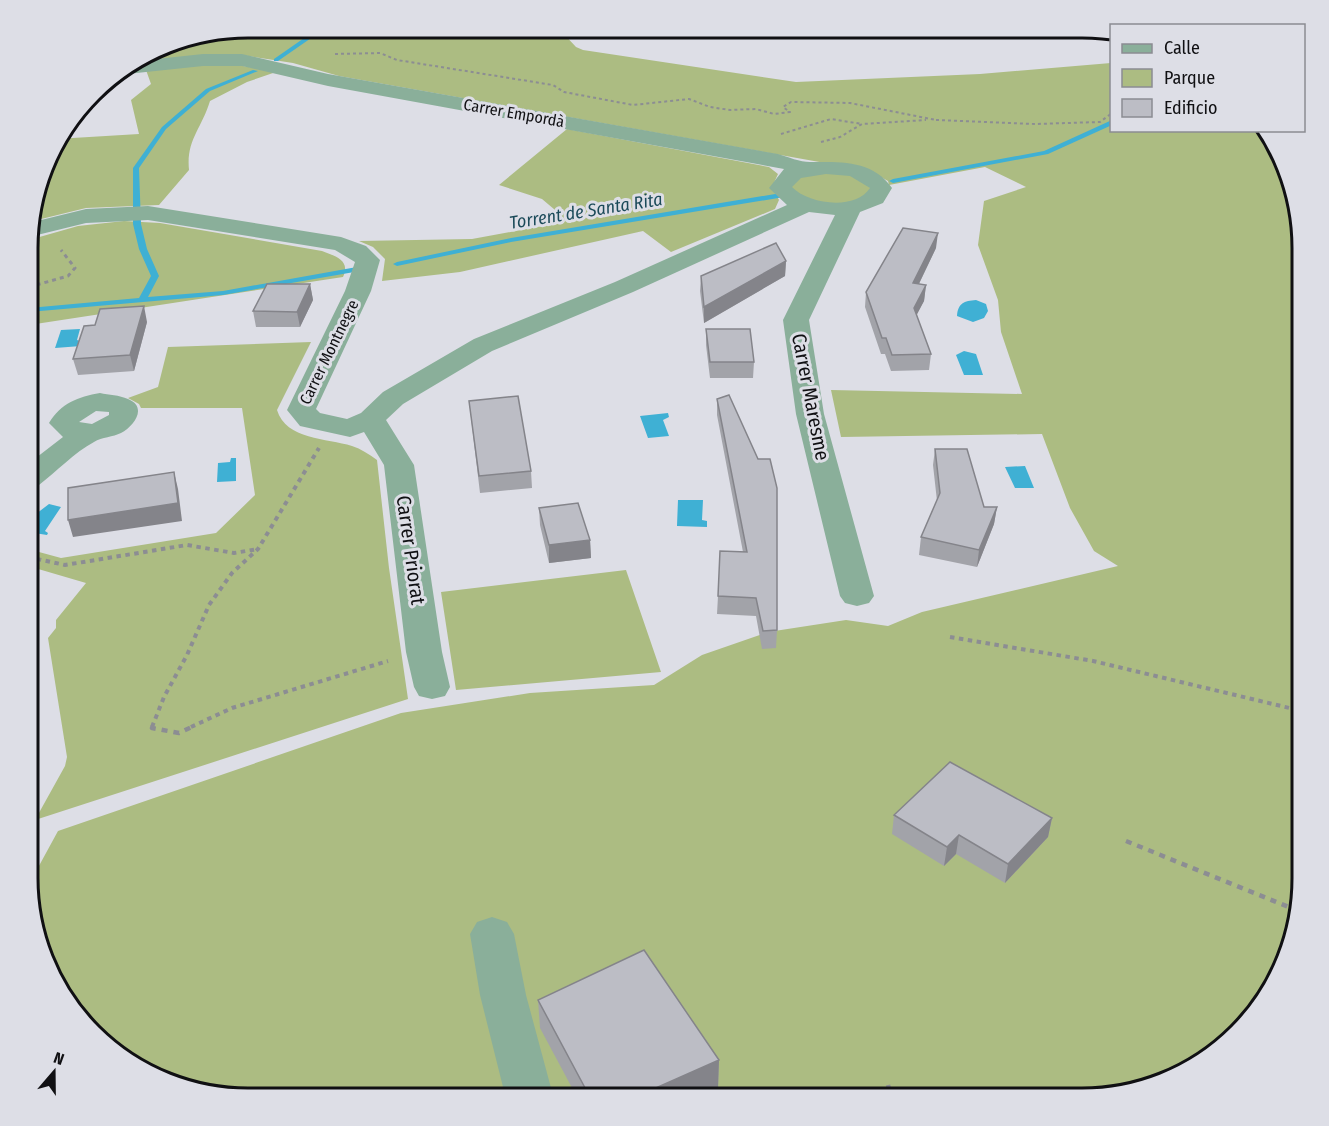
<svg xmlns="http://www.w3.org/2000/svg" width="1329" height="1126" font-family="'Fira Sans Condensed',sans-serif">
<rect width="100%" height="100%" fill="#dddee6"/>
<path fill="#acbc82" d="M248,27h270l44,5 14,15 7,3 213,32 184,-8 131,-11 1,67 153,1 14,19 22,83 1,645 -17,85 -48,72 -71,47 -71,17h-847l-85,-17 -72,-48 -47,-71 -16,-70v-7l30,-55 343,-118 129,-20 124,-8 48,-30 66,-23 78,-12 42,6 34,-14 196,-46 -24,-15 -24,-43 -28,-74 -201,3 -10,-47 191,4 -21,-62 -3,-32 -20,-55 6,-44 42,-14 -41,-20 -96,18 -1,-4 -18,-10 -531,-95 -46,-13 -51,-8 -107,8 41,-24z
M188,66h55l33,6 -29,10 -37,19c-9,29 -24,39 -21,69l-30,35 -73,3 -57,14 27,-83 83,-5 -8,-34 20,-16 -5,-14z
M567,129l202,38 9,7 -6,13 7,13 -4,9 -104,43 -28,-21 -183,41 -78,9 3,-22 -12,-12 -14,-6 113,-2 87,-16 2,-8 -19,-16 -43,-14z
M841,172l26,9 5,11c-26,19 -57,14 -82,-3l3,-9 11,-6z
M124,221l36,2 162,28c13,5 29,9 21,26l-314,48v-85l49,-14z
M311,342l-34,68c9,30 50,28 75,36 9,3 17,8 25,14l12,108 19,131 -373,121 30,-54 2,-9 -19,-119 8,-10v-8l30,-37 -58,-17v-17l33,9 155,-25 39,-38 -13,-87h-101l-2,-4 -11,-6 30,-11 10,-40z
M626,570l35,102 -205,18 -15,-98z"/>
<path fill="#3fb0d4" d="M976,300l10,4 2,7 -4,7 -11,4 -16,-6c1,-13 7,-15 19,-16z
M80,329l-3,11 6,2 -2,4 -26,2 6,-18z
M964,351l12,3 7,21h-19l-8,-20z
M668,413l1,4 -6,3 6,16 -21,2 -8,-22z
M231,458h5v23l-19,1 1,-19 12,-1z
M1025,466l9,22h-19l-10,-21z
M678,500h25l-1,20 5,1v6l-30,-1z
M49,504l12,3 -16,24 3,2 -1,2 -19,-3v-12z"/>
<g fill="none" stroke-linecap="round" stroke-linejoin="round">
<path fill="#3fb0d4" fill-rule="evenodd" d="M320,27h7l-49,34h-4v-2z
M253,70l5,1 -48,20 -44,38 -27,39 2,56 6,25 12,27 -11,21 75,-6 134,-24 4,2 -1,2 -137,24 -194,17v-4l110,-10 12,-22 -12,-27 -6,-25v-56l29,-41 44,-38z
M1112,120v5l-64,29 -155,29 -4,-2 4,-2 151,-28z
M781,193h3v4l-273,45 -114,24 -4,-2 4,-2 114,-24z"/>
<path stroke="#8c8d93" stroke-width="2" stroke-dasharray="3 3" stroke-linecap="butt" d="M335,54l45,-1 17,7 156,25 11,7 69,13 56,-6 21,8 20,3 26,-1 18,5 16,-2 -7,-5 8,-5 59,1 86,17
M936,120l99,4 65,-2 12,-9
M781,134l50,-15 31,5
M821,142l19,-5 22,-13 64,-4"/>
<path stroke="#8c8d93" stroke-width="3" stroke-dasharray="4 4" stroke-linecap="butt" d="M29,287l39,-11 7,-8 -14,-18"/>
<path stroke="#8c8d93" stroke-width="4" stroke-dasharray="4.5 4.5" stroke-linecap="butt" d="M28,557l37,8 122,-20 47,8 24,-4
M950,637l143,24 209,50
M152,727l12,-30 23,-42 22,-50 23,-32 26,-24 61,-101
M191,727l41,-19 156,-47"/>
<path stroke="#8c8d93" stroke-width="4.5" stroke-dasharray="6 6" stroke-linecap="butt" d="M153,726l-1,2 27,5 15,-7
M1126,841l170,69
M888,1085l4,14"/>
<path fill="#8aaf9a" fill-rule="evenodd" d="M948,27h51c-8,9 -43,9 -51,0z
M203,54h39l86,20 450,80c10,3 22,8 32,8 31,0 63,-2 82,26l-9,15 -23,9 -51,108 15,94 50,182 -5,7 -12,3 -12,-3 -5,-7 -44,-182 -13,-94 52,-105 -26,-3 -176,80 -141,59 -89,53 -17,16 28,45 28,187 8,35 -5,9 -13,3 -13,-3 -5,-9 -8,-35 -22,-187 -20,-33 -14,5 -50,-11 -13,-16 58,-119 10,-29 -20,-12 -187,-30 -62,3 -57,14v-14l57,-14 62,-3 193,31 25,9 14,14 -9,31 -55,118 4,4 27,6 14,-6 22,-21 91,-53 141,-57 172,-77 -18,-17 15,-19 -456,-83 -86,-20h-39l-76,8 -7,-3 18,-10zM826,174l24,2 20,12c-15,23 -62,16 -78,-1l9,-9z
M100,393c9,2 19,2 28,6 20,8 6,27 -7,34 -8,4 -19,4 -27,9 -19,10 -38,30 -55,43l-11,3v-24l35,-27 -14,-14c12,-20 29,-26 51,-30zM96,411l13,1v3l-17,9 -13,-2z
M492,917l15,5 7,12 12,61 28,104h-48l-26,-104 -10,-61 7,-12z"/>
</g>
<path fill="#a2a3a9" d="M936,248l-17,36 7,1 -2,16 -8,14 15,39 -2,16 -38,1 -6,-17h-4l-16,-47 1,-15z
M786,261l-1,15 -81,47 -4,-32 1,-15z
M310,284l3,16 -13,27h-44l-3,-16z
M147,322l-13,49 -56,4 -5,-16z
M706,329l48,33 -1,16h-43l-4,-33z
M717,399l60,231 -1,18 -14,1 -6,-33 -39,-2 1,-18 25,-44 -26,-137z
M469,401l62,70 1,17 -52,5z
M935,449l49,58h13l-3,17 -17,43 -58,-12 2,-18 16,-36 -4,-36z
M539,508l51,32 1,18 -42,5 -9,-38z
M894,815l158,3 -4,19 -43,46 -49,-29 -12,12 -52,-32z
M538,1000l181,60 -1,28 -24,11h-116l-38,-71z"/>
<path fill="#84848a" d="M938,233l-2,15 -24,50 1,-15z
M786,261l-1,15 -81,47v-16z
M310,284l3,16 -13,27 -3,-15z
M926,285l-2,16 -12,23 2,-16z
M144,306l3,16 -13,49 -4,-16z
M174,472l4,17 4,32 -109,16 -5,-17z
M997,507l-3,17 -17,43 2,-17z
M590,540l1,18 -42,5v-18z
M28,800l7,20 -7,14z
M1052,818l-4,19 -43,46 3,-19z
M959,835l-3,19 -12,12 3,-19z
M719,1060l-1,28 -24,11h-63z"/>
<path fill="#bcbdc5" stroke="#84848a" stroke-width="1.5" d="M903,228l35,5 -25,50 13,2 -12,23 17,46 -39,1 -6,-17h-4l-16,-46z
M776,243l10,18 -82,46 -3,-31z
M267,284h43l-13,28 -44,-1z
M144,306l-14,49 -57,4 11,-33 11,-1 5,-16z
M706,329h44l4,33h-44z
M729,395l29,64h12l7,29v142l-14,1 -7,-33 -38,-2 2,-45 27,1 -30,-153z
M518,396l13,75 -52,5 -10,-75z
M935,449h32l17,58h13l-18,43 -58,-13 19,-44z
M174,472l4,31 -110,17v-32z
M578,503l12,37 -41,5 -10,-37z
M950,762l102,56 -44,46 -49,-29 -12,12 -53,-32z
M644,950l75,110 -88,39h-40l-53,-99z"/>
<g text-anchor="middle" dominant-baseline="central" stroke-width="6" stroke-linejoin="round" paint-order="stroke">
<g font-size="16" fill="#101013" stroke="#dddee6">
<text transform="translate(514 113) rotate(10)">Carrer Empordà</text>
<text transform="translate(329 352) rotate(-64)">Carrer Montnegre</text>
</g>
<g font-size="18" font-style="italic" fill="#1b4a59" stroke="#dddee6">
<text transform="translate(586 211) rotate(-9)">Torrent de Santa Rita</text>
</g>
<g font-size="20" fill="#101013" stroke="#dddee6">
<text transform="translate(811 397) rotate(79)">Carrer Maresme</text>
<text transform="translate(411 550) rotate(82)">Carrer Priorat</text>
</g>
</g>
<path d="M0 0H1329V1126H0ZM248 38H1082A210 210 0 0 1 1292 248V878A210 210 0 0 1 1082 1088H248A210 210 0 0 1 38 878V248A210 210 0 0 1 248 38Z" fill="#dddee6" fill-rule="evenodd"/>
<path fill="none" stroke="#101013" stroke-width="3" d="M248 38H1082A210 210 0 0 1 1292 248V878A210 210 0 0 1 1082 1088H248A210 210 0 0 1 38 878V248A210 210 0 0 1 248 38Z"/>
<rect x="1110" y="24" width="195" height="108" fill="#dddee6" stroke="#8b8c92" stroke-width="1.5"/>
<rect x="1122" y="44" width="30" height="9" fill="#8aaf9a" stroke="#8b8c92" stroke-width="1.5"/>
<text x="1164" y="54" font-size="18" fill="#101013">Calle</text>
<rect x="1122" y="69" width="30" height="18" fill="#acbc82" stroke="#8b8c92" stroke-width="1.5"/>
<text x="1164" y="84" font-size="18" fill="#101013">Parque</text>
<rect x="1122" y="99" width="30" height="18" fill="#bcbdc5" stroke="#8b8c92" stroke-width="1.5"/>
<text x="1164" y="114" font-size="18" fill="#101013">Edificio</text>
<g transform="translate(54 1072) rotate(20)" stroke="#dddee6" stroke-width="4.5" paint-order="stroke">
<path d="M0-4.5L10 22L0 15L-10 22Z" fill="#101013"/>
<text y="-9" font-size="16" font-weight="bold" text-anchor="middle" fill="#101013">N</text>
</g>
</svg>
